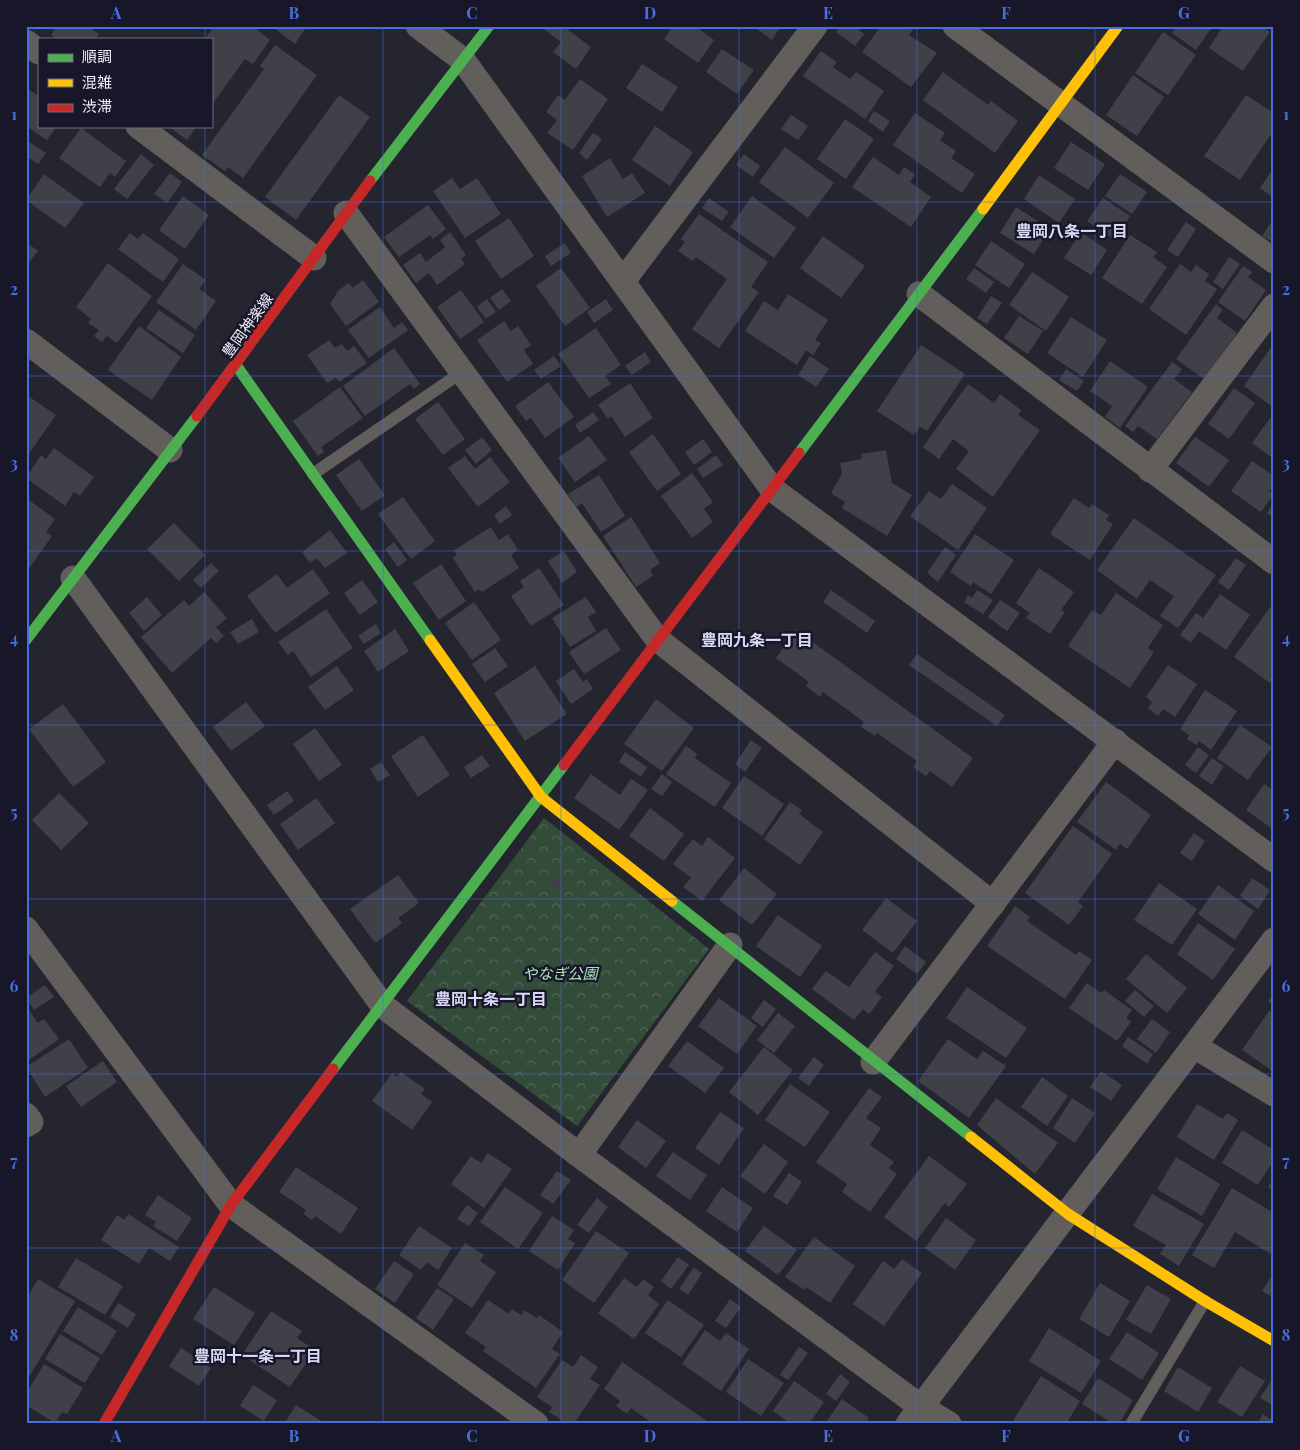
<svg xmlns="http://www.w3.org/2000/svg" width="1300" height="1450" font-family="'Playfair Display','Noto Sans JP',serif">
<defs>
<pattern id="park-crowns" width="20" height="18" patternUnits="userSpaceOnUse" patternTransform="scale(1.25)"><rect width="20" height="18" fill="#334c3a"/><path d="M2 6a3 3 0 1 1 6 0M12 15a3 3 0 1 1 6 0" fill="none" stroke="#516657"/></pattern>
</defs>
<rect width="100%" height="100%" fill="#25252f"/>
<path fill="url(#park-crowns)" d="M544,818l165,131 -132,177 -170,-125z"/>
<path fill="#404049" d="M57,26h31l11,8 -3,5h-40l-5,-4z
M214,26h38l18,14 -17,24 -8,-5 -34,47v-67h-6z
M271,26h36l-12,18z
M544,26h19l28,21 -15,22 -23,-17 8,-10 -19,-14z
M673,26h22l19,14 -16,23 -34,-24z
M753,26h28l-9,14z
M840,26h14l10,8 -9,12 -19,-14z
M881,26h29l3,3 -4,6 28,18 -26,34 -49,-35z
M1177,26h36l-17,24 -24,-17z
M1223,26h38l9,6 -27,39 -34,-23z
M1163,32l33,23 -28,40 -33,-22z
M275,45l42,30 -74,103 -15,-11 -3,4 -23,-16 62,-86 -4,-3z
M722,49l32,21 -17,24 -31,-22z
M821,51l16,11 -4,5 17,12 6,-7 28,19 -19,28 -62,-43z
M642,64l36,23 -16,25 -36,-24z
M943,72l45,33 3,-4 27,20 -23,32 -72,-53z
M1133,75l31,22 -27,39 -31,-21z
M580,79l28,20 -35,51 -26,-17 10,-13 -11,-8 12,-17 7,5z
M26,88l13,8v30h18l-10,14 -21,-14z
M339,95l31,22 -74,103 -31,-23z
M1246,95l28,18v17l-34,50 -36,-24z
M874,111l16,10 -7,11 -15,-11z
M915,113l30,20 -5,7 16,11 -5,7 24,16 -13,19 -69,-48z
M791,115l17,11 -10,14 -17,-11z
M845,119l29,20 -28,40 -29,-20z
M168,126h29l-10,14z
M655,126l38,26 -23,34 -38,-26z
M81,128l45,33 -11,16 -5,-4 -10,14 -41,-29z
M593,133l9,6 -15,21 -8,-7z
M26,140l20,13 -8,11 -12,-8z
M1071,142l34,22 -17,26 -34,-22z
M785,147l49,36 -26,35 -49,-36z
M141,154l13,11 -27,34 -13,-10z
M744,154l16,12 -7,11 -17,-12z
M873,157l26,18 5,-8 11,7 -5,8 21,15 -20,30 -59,-40z
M610,158l13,21 9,-6 13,20 -38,24 -25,-41z
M1274,167v31l-14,-10z
M170,173l12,9 -15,21 -13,-9z
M44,174l40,29 -19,25 -39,-28z
M1120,174l27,18 -15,22 -27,-18z
M1039,175l36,24 -16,24 -35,-24z
M452,178l8,11 17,-11 24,36 -36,24 -32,-47z
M183,196l26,19 -24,34 -26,-19z
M752,196l44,32 -22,30 -44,-31z
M709,198l20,14 -7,9 -20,-13z
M1103,198l27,18 -15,24 -28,-19z
M428,205l18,24 -13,10 -3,-4 -31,22 -15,-20z
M1016,207l34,22 -16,25 -34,-21z
M699,214l69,48 -17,25 8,5 -40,56 -27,-19 35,-50 -31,-22 -3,4 -15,-10 7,-9 -4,-3z
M509,218l25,38 -33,23 -26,-38z
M1274,218v25l-12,-7z
M1186,222l10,7 -18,28 -11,-7z
M450,232l16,23 -5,4 4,5 -28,21 -8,-12 -13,10 -13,-18 17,-12 6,9 19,-15 -5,-7z
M1081,232l26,18 -16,25 -27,-17z
M130,233l8,6 5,-6 36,26 -16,23 -45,-33z
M1130,235l27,17 -4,5 14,10 -25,37 -40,-26z
M823,236l42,30 -24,32 -41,-30z
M991,241l34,23 -16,24 -34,-23z
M26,242l12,9 -12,15z
M565,243l6,10 -20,13 -6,-10z
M1229,257l11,7 -17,25 -10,-7z
M108,263l44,33 -35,47 -10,-7 -5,6 -8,-6 5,-6 -11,-7 3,-4 -15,-12z
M183,264l23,16 -7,9 17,12 -20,29 -40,-28z
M1180,264l11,8 5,-7 13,9 -4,7 12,8 -31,46 -37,-26z
M1243,266l9,6 -4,5 18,13 -21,31 -27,-19z
M561,268l29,40 -25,18 -29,-40z
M974,268l20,14 -8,11 -20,-14z
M1032,272l37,25 -23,34 -37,-26z
M363,280l16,22 -33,24 -16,-22 9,-14 10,-7 4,5z
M502,289l9,12 -12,9 -9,-12z
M461,290l23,32 -24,17 -23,-32z
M788,294l40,26 -13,20 6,3 -8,12 -7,-5 -9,15 -52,-34 19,-30 14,9z
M991,296l11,7 -15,21 -10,-6z
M487,299l9,13 -10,7 -9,-12z
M606,299l7,11 -19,13 -7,-11z
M1216,304l7,6 -6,8 20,15 -33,46 -28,-20z
M380,307l14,21 8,-6 6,8 -39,28 -21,-28z
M159,310l36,25 -12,18 -37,-25z
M1019,316l24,15 -15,23 -24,-16z
M1071,317l36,23 -24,37 -36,-24z
M504,321l7,10 7,-5 13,19 -7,5 9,14 -26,18 -30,-42z
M139,326l42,31 -29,43 -44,-30z
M596,328l25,37 -16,11 6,8 -22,14 -31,-44z
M329,340l6,8 7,-4 5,7 7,-5 13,17 -28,19 -3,-4 -9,5 -20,-28z
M1274,343v65l-30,-22z
M921,345l44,29 -38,57 -7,-4 -6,8 -37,-24z
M394,348l26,36 -6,5 -4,-5 -45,32 -22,-30z
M645,352l6,10 -19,13 -7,-9z
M554,356l7,10 -20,13 -7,-9z
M810,356l19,13 -13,18 -18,-12z
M1110,361l38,26 -28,41 -15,-11 7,-11 -22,-15z
M1172,362l10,7 -8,10 18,13 -35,47 -19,-13 -5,6 -8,-6z
M1066,369l18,12 -7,10 -18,-11z
M548,382l26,35 -29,21 -14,-20 -5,3 -11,-15z
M630,383l23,35 -28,19 -14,-21 -3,3 -10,-14z
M968,384l26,19 6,-9 21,16 -3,5 22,15 -47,67 -37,-28 13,-18 -16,-12 -14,20 -16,-12z
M340,387l23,31 -42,29 3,5 -6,4 -25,-35z
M1234,388l21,15 -26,36 -21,-15z
M28,396l28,19 -28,40 -2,-1v-55z
M438,402l27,37 -22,16 -28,-36z
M593,412l6,8 -19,13 -5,-8z
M1270,418l4,3v38l-22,-16z
M653,434l28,40 -24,17 -28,-39z
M589,436l18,24 -32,22 -17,-24z
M482,437l10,13 -16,14 -11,-14z
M1195,437l34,23 -20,27 -33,-24z
M703,439l9,13 -18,13 -9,-13z
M54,448l40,29 -14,19 -6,-4 -9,14 -39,-28 15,-23 5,4z
M886,450l6,33 20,12 -25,41 -45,-28 3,-6 -14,-9 11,-19 -2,-11 22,-4 -1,-5z
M716,455l7,10 -20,13 -6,-9z
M465,456l10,13 15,-12 20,25 -32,25 -30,-39z
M359,459l26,36 -23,16 -26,-36z
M1252,461l22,15v9l-5,6 4,4 -12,17 -30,-21z
M692,473l21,29 -9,7 9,13 -21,16 -31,-42z
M599,475l26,41 -24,16 -19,-29 -6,4 -8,-13z
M952,484l35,24 -29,42 -48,-34 19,-25 12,8z
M403,497l32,44 -24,18 -33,-45z
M26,498l29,21 -9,13 6,4 -24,34 -2,-2z
M1074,498l15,10 3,-4 17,11 -3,5 7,4 -23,36 -40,-26z
M1274,503v15l-7,-5z
M506,506l6,9 -12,9 -6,-9z
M631,517l29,46 -10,7 3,6 -17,11 -33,-51z
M1134,518l82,57 -38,53 -18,-12 14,-20 -24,-16 -13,19 -40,-29z
M174,523l31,32 -26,26 -32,-32z
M491,527l8,13 9,-6 10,16 -7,5 8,13 -37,24 -3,-3 -4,3 -22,-34 4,-3 -3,-5z
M330,530l17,23 -22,15 -8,-10 -7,5 -8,-11z
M975,534l39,26 -23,34 -18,-12 -2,4 -21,-14z
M394,542l13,18 -9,7 -13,-18z
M945,547l11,8 -18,27 -11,-9z
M564,551l13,21 -15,11 -14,-22z
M1236,558l10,7 -17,25 -11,-8z
M211,563l8,8 -18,17 -8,-8z
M441,564l25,37 -27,19 -26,-37z
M539,568l25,37 -33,21 -20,-30 13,-9 -4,-6z
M1039,568l35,24 -13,18 4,2 -15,22 -24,-16 4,-5 -14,-10z
M313,569l17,24 -55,40 -28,-37 30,-22 10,14z
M362,580l16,22 -18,13 -16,-22z
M831,590l44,31 -8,12 -44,-31z
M977,590l16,10 -10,14 -19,-12 4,-7 4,3z
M204,592l23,26 -11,9 8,9 -8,7 -5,-5 -39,35 -31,-36 43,-37 5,6z
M1116,593l47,32 -15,23 6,4 -24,36 -62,-42 24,-36 9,5z
M1220,594l30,21 -24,35 -27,-19 -8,12 -11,-8 16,-22 7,5z
M147,597l15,18 -18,16 -15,-18z
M586,597l10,15 -8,5 8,14 -26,16 -18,-29z
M1000,600l20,13 -13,18 -19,-14z
M474,602l27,38 -29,20 -27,-37z
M1274,602v76l-4,5 -36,-26z
M326,609l27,39 -42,29 -18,-26 -5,4 -10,-13z
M252,619l7,13 -21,12 -8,-12z
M376,624l5,9 -17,11 -6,-8z
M606,628l15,22 -37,24 -15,-22z
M395,629l14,22 -31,21 -14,-21z
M796,630l177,128 -21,29 -22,-16 -4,5 -13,-9 4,-6 -40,-28 -2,3 -14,-9 3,-5 -41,-30 -3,5 -14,-11 3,-4 -33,-24z
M495,648l13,18 -23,16 -13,-18z
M917,654l88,61 -8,11 -88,-61z
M1168,665l29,19 -22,33 -12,-8 -5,7 -10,-8 4,-6 -6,-5z
M337,666l17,24 -29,20 -17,-23z
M535,666l32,48 -42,27 -31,-48z
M574,669l9,13 4,-3 6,10 -22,15 -15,-23z
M1205,690l32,21 -26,39 -12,-9 -3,4 -9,-6 2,-4 -9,-6z
M656,699l38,29 -32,43 -38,-27z
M246,702l19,24 -34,25 -18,-24z
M63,704l43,58 -33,25 -44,-58z
M1240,725l32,22 -24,33 -31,-22z
M315,728l27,37 -23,16 -26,-37z
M423,735l27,40 -32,22 -27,-41z
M751,740l11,8 -17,24 -10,-8z
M686,746l11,8 -2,4 36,25 -16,24 -49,-33z
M1198,747l11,8 -13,18 -11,-8z
M625,752l22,15 -6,10 -22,-15z
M482,755l8,11 -19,12 -7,-11z
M1212,758l12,8 -12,19 -13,-9z
M381,762l9,13 -12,7 -8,-13z
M591,774l29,21 11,-16 17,11 -29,40 -45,-32z
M662,774l10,8 -10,14 -11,-7z
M744,776l40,28 -22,32 -40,-28z
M1106,782l45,33 -24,34 -7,-5 -4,6 -39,-28z
M1264,784l10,7v39l-28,-20z
M287,791l7,10 -20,14 -7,-10z
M59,793l30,30 -28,27 -29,-30z
M316,798l19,25 -37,27 -18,-26z
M790,802l12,8 -3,4 24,18 -23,33 -36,-26z
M650,808l34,26 -20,27 -35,-25z
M1073,826l39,28 -34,48 5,4 -14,19 -44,-32z
M1194,833l11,8 -13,20 -12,-8z
M708,837l27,21 -33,43 -19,-14 8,-9 -18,-14 20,-25 9,7z
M744,868l33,26 -25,31 -33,-25z
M557,874l8,6 -7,11 -9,-6z
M398,875l21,28 -21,15 4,5 -27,20 -25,-34z
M1252,878l18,12 -12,19 -18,-13z
M1159,883l38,26 -25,36 -38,-25z
M1218,885l36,26 -19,29 -37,-26z
M886,898l31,23 -24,32 -31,-23z
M1015,906l15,11 -3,4 49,34 3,-4 13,9 -27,39 -78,-53z
M778,915l44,31 -22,31 -44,-31z
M1198,923l37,26 -22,31 -36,-26z
M905,946l21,16 -9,12 -21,-15z
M875,952l19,14 -19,26 7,5 -13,17 -6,-5 -9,11 -42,-31 14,-18 23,16z
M1146,954l41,34 -20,25 -41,-34z
M1087,983l14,10 3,-3 28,20 -6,8 5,4 -14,19 -48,-33z
M45,985l9,12 -20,13 -8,-12z
M967,987l60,41 -21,30 -60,-40z
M1135,990l19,16 -10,11 -19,-16z
M1274,993v13l-6,-5z
M719,998l38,28 -20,28 -39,-28z
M764,1000l12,9 -13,18 -12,-9z
M26,1006l12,17 6,-4 15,20 -33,23z
M1269,1011l5,3v58l-32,-22z
M778,1013l17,13 -21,27 -17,-13z
M1152,1019l18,13 -14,21 -19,-14z
M1128,1037l25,17 -6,10 -25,-18z
M69,1039l19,29 -43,29 -19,-30z
M948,1039l29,20 6,-8 23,15 -37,52 -51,-37z
M687,1041l37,27 -19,25 -37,-27z
M764,1047l29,23 -35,45 -29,-23z
M814,1057l10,8 -15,21 -11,-8z
M103,1061l14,21 -36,25 -15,-21z
M1101,1071l21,14 -11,16 -21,-14z
M401,1072l24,17 -4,5 11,8 -20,28 -40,-29 20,-28 5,4z
M1042,1077l26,19 -21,30 -26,-19z
M790,1084l40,28 -25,35 -40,-27z
M869,1088l13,9 -16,21 15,10 -11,17 24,17 -5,6 8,6 -27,38 -28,-20 5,-8 -31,-22z
M996,1098l62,45 -23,31 -58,-49z
M1072,1098l23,15 -20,30 -22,-15z
M1197,1104l26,15 4,-6 11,7 -24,40 -37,-23z
M720,1112l24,16 -25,37 -24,-17z
M637,1120l29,21 -20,27 -28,-21z
M1242,1130l32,20v9l-16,26 -36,-22z
M764,1144l24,18 -23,32 -25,-18z
M673,1152l34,23 -17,25 -34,-24z
M488,1153l24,16 -28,39 -33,-24 20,-28 10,7z
M929,1156l38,28 -18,23 -4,-4 -29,38 -32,-24z
M1176,1157l44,27 -18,32 -45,-27z
M296,1167l62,41 -17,26 -26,-18 -3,4 -9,-6 3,-4 -27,-18z
M557,1171l14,9 -18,24 -13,-9z
M789,1173l13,9 -15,23 -14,-9z
M1274,1178v13l-6,-4z
M505,1187l38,26 -25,36 -38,-27z
M722,1187l31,21 -16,24 -31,-21z
M1232,1188l42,25v43l-39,-24 -21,36 -22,-13z
M1152,1194l52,30 -25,42 -19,-12 6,-9 -33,-19z
M158,1195l34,23 -15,23 -24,-15 3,-4 -11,-7z
M597,1198l11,9 -19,26 -12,-8z
M467,1205l11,8 -9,13 -12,-7z
M128,1214l51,33 -9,14 -21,-13 -10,16 -38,-24 16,-25 8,5z
M552,1216l22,14 -6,9 7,4 -17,27 -29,-19z
M946,1218l30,22 -21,30 -30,-22z
M419,1226l33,22 -14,22 -11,-8 -6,8 -22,-15z
M764,1226l33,24 -19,25 -33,-24z
M596,1231l33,22 -35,50 -32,-23z
M814,1237l41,29 -25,37 -24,-16 -2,3 -19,-13z
M465,1243l19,12 -4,6 16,11 -24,36 -35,-23z
M678,1257l11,8 -18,24 -10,-8z
M76,1258l47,28 -18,29 -47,-28z
M902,1259l20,14 -38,53 -31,-22 30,-43 11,8z
M394,1261l20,13 -19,29 -20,-14z
M694,1267l8,6 -14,22 -9,-6z
M1274,1272v26l-12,-7z
M624,1278l13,9 6,-8 11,8 -6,8 11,9 -25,35 -36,-26z
M38,1279l37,22 -49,81v-83z
M1100,1283l30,18 -21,36 -30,-18z
M1147,1285l24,14 -20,35 -25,-14z
M214,1287l41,26 -21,32 -41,-26z
M437,1288l17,11 -21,31 -17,-12z
M730,1299l11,8 -15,21 -11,-7z
M488,1300l21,14 3,-5 9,6 3,-5 13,8 2,-3 24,17 -11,17 8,5 -24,34 -53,-37 3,-4 -21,-14z
M668,1300l36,25 -23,32 -36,-24z
M118,1303l18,11 -8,14 -18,-11z
M78,1307l39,24 -15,24 -39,-24z
M271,1311l31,20 -5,7 18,12 -25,37 -48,-32z
M1049,1328l52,33 -20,32 -52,-32z
M705,1330l15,11 6,-8 23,16 -28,42 -39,-27z
M1127,1332l32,21 -17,27 -33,-21z
M60,1334l40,24 -15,25 -40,-24z
M799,1347l9,6 -20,27 -8,-5z
M181,1348l30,20 -12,18 -30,-20z
M581,1355l17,12 -8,12 10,6 -26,39h-7l-18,-12 3,-5 -15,-10 25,-37 11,7z
M748,1359l36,24 -23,33 -35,-24z
M622,1362l89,62h-58l-22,-16 -4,6 -11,-8 4,-5 -16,-12z
M44,1364l39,24 -16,26 -5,-2 -7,11 -29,-18v-11z
M1240,1366l25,15 -23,36 -25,-15z
M1178,1367l34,21 -14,24 -34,-21z
M840,1374l10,8 -14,19 -10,-7z
M1041,1376l39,25 -14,23h-55z
M1274,1376v30l-14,-8z
M1098,1378l35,22 -14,24h-5l-32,-20z
M794,1381l30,21 -15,22h-18l-18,-13z
M253,1385l24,15 -13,21 -24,-15z
M842,1399l27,19 -4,6h-40z
M296,1405l30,19h-42z
M1263,1414l11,8v2h-17z"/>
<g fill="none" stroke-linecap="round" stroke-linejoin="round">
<path stroke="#615e5b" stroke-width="12" d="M313,474l149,-102
M1131,1424l74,-123"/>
<path stroke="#615e5b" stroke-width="25" d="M418,26l45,34 309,429 502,371
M955,26l319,235
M26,42l13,10
M138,126l176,132
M346,213l311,426 336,265
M623,281l192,-255
M919,294l355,268
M26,341l144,109
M1150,470l124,-164
M73,578l310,428 196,149 342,252 28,17
M26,929l205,276 305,219
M1194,1046l80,48
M873,1062l242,-321
M26,1115l5,7 -5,3
M579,1155l151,-210
M908,1424l366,-484"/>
<path stroke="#4caf50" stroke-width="11" d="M370,181l119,-155
M236,365l194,275
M799,453l184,-244
M26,640l171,-224
M672,901l299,236
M333,1069l231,-304"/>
<path stroke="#ffc107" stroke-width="11" d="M983,209l135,-183
M430,640l111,157 131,104
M971,1137l97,77 137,87 69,40"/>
<path stroke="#c62828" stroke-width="11" d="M197,416l173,-235
M564,765l235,-312
M104,1424l127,-219 102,-136"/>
</g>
<path fill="none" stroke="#476edf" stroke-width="1" stroke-opacity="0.55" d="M205,26v13M383,26v1398M561,26v1398M739,26v1398M917,26v1398M1095,26v1398M205,126v1298M26,202h1248M26,376h1248M26,551h1248M26,725h1248M26,899h1248M26,1074h1248M26,1248h1248"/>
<g text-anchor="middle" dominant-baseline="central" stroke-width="5" stroke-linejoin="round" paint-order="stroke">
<g font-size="15" fill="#efeffd" stroke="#18172a">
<text transform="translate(247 325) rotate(-54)">豊岡神楽線</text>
</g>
<g font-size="15" font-style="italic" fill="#ace4b8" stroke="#18172a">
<text x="560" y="973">やなぎ公園</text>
</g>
<g font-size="16" font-weight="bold" fill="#d9d9f5" stroke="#18172a">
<text x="1072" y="230">豊岡八条一丁目</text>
<text x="757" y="639">豊岡九条一丁目</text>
<text x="491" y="998">豊岡十条一丁目</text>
<text x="258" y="1355">豊岡十一条一丁目</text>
</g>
</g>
<rect width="1300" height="1450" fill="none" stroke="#18172a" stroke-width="55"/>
<rect x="38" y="38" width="175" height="90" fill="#18172a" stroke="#6e6d7e"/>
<rect x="48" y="54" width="25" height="8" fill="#4caf50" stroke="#6e6d7e"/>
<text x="82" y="62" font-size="15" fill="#efeffd">順調</text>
<rect x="48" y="79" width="25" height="8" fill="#ffc107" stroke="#6e6d7e"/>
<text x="82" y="88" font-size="15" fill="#efeffd">混雑</text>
<rect x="48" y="104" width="25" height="8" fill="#c62828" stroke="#6e6d7e"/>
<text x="82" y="112" font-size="15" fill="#efeffd">渋滞</text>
<rect x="28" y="28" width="1244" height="1394" fill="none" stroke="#476edf" stroke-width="2"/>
<g font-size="16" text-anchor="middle" font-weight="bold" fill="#476edf">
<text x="116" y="19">A</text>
<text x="294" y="19">B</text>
<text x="472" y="19">C</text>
<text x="650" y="19">D</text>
<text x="828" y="19">E</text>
<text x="1006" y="19">F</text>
<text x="1184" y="19">G</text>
<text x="14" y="120">1</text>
<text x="1286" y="120">1</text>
<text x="14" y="295">2</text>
<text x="1286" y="295">2</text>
<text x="14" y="469">3</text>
<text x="1286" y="469">3</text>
<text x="14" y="644">4</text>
<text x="1286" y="644">4</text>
<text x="14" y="818">5</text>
<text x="1286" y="818">5</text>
<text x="14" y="992">6</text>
<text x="1286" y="992">6</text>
<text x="14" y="1167">7</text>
<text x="1286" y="1167">7</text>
<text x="14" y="1341">8</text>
<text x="1286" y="1341">8</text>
<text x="116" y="1442">A</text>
<text x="294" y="1442">B</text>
<text x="472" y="1442">C</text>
<text x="650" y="1442">D</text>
<text x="828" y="1442">E</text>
<text x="1006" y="1442">F</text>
<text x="1184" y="1442">G</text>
</g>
</svg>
